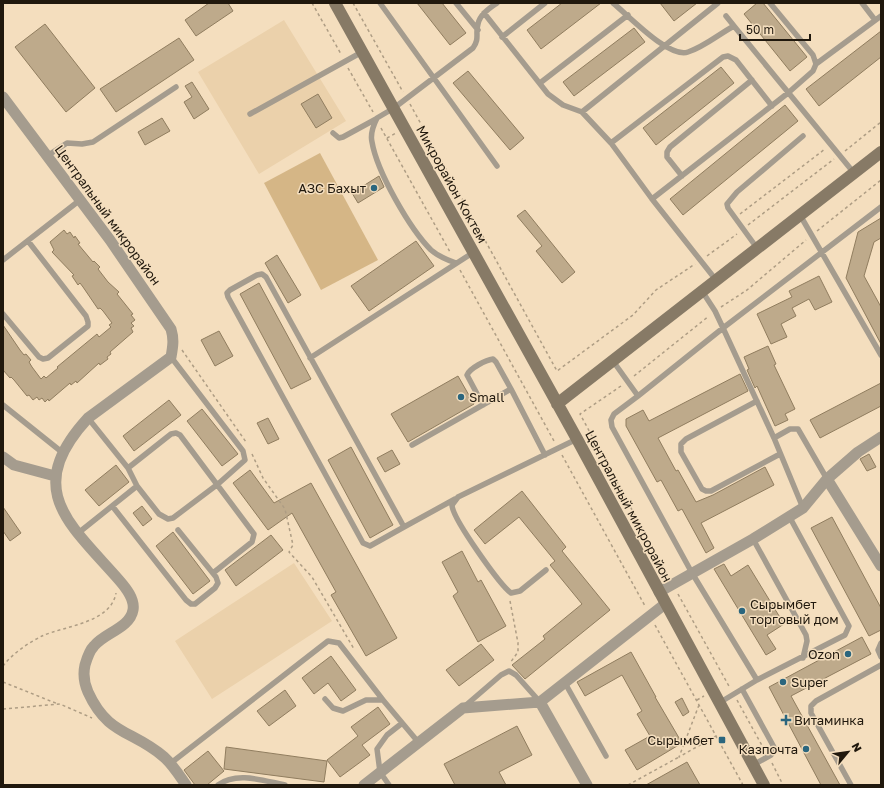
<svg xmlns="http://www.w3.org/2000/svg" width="884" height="788" font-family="'Golos Text',sans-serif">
<rect width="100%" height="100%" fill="#f4debe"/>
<path fill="#ebd1ab" d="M284,20l62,101 -87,53 -61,-102z
M294,563l38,58 -120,78 -37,-58z"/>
<path fill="#d5b686" d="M320,153l58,107 -57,30 -57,-107z"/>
<path fill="#beaa8b" stroke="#907d5f" d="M209,3h19l5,8 -37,25 -11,-16z
M417,3h25l24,30 -16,12z
M562,3h39l-60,46 -14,-19z
M660,3h37l-23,18z
M757,3h6l44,54 -17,14 -46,-57z
M45,24l50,64 -29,24 -51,-65z
M634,28l11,14 -71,54 -11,-14z
M881,31v26l-62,49 -13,-17z
M179,38l15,22 -78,52 -16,-23z
M721,67l13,16 -78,62 -13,-17z
M468,71l56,67 -14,12 -57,-67z
M192,82l17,27 -15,10 -10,-17 8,-5 -7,-11z
M318,94l14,24 -16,10 -15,-24z
M785,105l13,16 -115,94 -13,-16z
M162,118l8,13 -25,14 -7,-13z
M379,176l5,11 -26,16 -6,-10z
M525,210l50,62 -13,11 -26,-32 6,-5 -25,-30z
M881,218v20l-7,4 -10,34 17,31v37l-35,-66 12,-46z
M64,230l3,4 3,-2 4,6 1,-2 5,7 -2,1 15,18 1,-1 6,6 -2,2 10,13 11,10 -2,2 16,20 -2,1 4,5 -4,3 3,3 -3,2 2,4 -23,20 1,2 -4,3 1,2 -8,6 -1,-2 -22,20 -1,-2 -5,4 -1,-2 -21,18 -1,-2 -3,3 -3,-4 -3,2 -2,-3 -4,3 -4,-5 -2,1 -13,-16 -3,-3 -1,1 -7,-8v-45l17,25 4,5 2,-1 5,6 -2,2 3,5 9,12 3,-3 2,2 12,-10 -1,-1 40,-33 2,3 12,-10 -2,-2 3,-2 -9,-12 -3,-3 -2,1 -15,-22 -3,-4 -2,2 -6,-9 2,-1 -22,-23 2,-2 -4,-8z
M416,241l18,25 -65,45 -18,-25z
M277,255l24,40 -13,8 -23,-40z
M819,276l13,26 -17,8 -6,-11 -17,9 4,8 -15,8 6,13 -16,7 -14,-30 35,-17 -3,-6z
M259,283l52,96 -20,10 -51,-95z
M219,331l14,25 -18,10 -14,-26z
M768,346l8,18 -2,1 21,44 -10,5 3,6 -13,6 -18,-40 -2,2 -8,-18 2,-1 -5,-12z
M740,374l8,17 -90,47 18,33 2,-1 18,32 17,-7 52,-28 9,18 -73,38 13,25 -8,5 -24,-44 -4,2 -17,-31 -4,2 -31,-56v-7l17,-9 6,11z
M458,376l16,28 -66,38 -17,-28z
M881,383v23l-61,32 -10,-18z
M169,400l12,15 -47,36 -11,-15z
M202,409l36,45 -16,12 -35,-45z
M268,418l11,21 -11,5 -11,-21z
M351,447l42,78 -23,13 -42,-78z
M392,450l8,14 -15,8 -8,-14z
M869,454l7,13 -9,4 -7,-12z
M116,465l13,17 -30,24 -14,-16z
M250,470l24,33 37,-20 86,155 -31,18 -35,-61 5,-3 -44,-79 -24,17 -35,-47z
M522,491l44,56 -4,4 48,59 -85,69 -13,-14 33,-26 -2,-3 39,-32 -32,-39 5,-4 -36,-44 -34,27 -11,-14z
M142,506l10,13 -9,7 -10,-13z
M3,507l18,26 -11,8 -7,-10z
M832,517l49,91v22l-12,6 -58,-108z
M173,532l37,49 -17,13 -37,-48z
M271,535l12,15 -47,36 -11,-16z
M462,551l16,31 3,-2 25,46 -28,16 -25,-46 5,-4 -16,-30z
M724,564l7,12 17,-11 36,59 -17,11 9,14 -10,6 -52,-86z
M862,637l9,17 -80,42 49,89h-19l-52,-98z
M481,644l13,16 -35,26 -13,-16z
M631,652l25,45h-1l27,46 -45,27 -12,-20 25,-14 -13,-22 5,-3 -20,-36 -37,21 -8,-14z
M331,656l25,34 -15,11 -13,-18 -14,11 -12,-16z
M285,690l11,16 -27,20 -12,-15z
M682,698l7,14 -6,4 -8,-14z
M378,707l12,17 -28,21 8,10 -30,22 -13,-17 31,-24 -7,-9z
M517,726l15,29 -33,17 7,13h-51l-11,-21z
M226,747l101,14 -3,21 -100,-13z
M208,751l16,20 -17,14h-12l-11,-15z
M687,762l13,23h-54z"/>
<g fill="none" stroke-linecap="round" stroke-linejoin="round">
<path stroke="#ae9d84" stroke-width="1.5" stroke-dasharray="3 3" stroke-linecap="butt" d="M312,3l29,51
M353,3l50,89
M348,68l25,44
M410,104l147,267 76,-56 23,-25 39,-26
M381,128l69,124
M387,138l9,-5
M845,151l36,-29
M740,214l85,-65
M748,225l86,-66
M817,231l64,-51
M707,256l30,-22
M460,270l94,171
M721,307l26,-17 59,-50
M182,350l64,92
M634,376l75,-60
M621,386l-41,28 88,162
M252,454l11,24 22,31 8,36 -4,7 23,25 42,72
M562,455l83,151
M678,594l52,94
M510,601l8,42v9l-8,11
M655,625l88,160
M3,666c9,-12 25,-23 39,-30 22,-10 69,-13 74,-43
M3,682l55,22
M697,700l7,-4
M737,700l28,51
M699,705l-20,52 37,-21
M3,709l57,-5 32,14
M772,763l11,22
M628,785l51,-28"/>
<path stroke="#a59c8e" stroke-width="5.5" d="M380,3l117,163
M456,3l22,27
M613,3c15,12 56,56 75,49 16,-5 31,-18 46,-26l120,147
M862,3l13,17
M484,13l64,81 15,11 19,7 29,31 41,56 64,81
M726,16l8,10
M502,37l43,-34
M816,64l65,-48
M540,83l88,-68
M582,112l136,-109
M250,114l112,-62
M333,133l6,5 4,-1 33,-18
M611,143l112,-86 5,-1 8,4 36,46
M47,156l20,-13 15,1 11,-2 83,-55
M682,176l-15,-19v-5l3,-5 82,-67
M652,199l136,-106 25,-22 3,-7 -3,-9 -43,-52
M800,215l81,140
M757,248l-29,-40 -1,-4 10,-12 66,-56
M3,260l77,-60
M456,263c-9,-3 -18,-7 -25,-13 -21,-21 -54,-78 -59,-108 -2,-8 1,-16 5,-24l17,-10 79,-60c7,-10 2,-14 5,-24 2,-10 12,-16 19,-21
M262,274l4,3 138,250 -34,19 -7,-3 -135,-246 -1,-4 3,-3 27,-15z
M702,291l13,20 8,17 158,-121
M3,314l36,43 4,2 5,-1 40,-32v-4l-2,-6 -58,-75
M310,358l164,-106
M613,361l25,35 85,-68 51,110 29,70
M638,396l-24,18 -3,6 1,7 80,146 65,107
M757,401l-71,38 -5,5v8l21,37 4,2h5l69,-37
M3,405l60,48
M483,405l-16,-30c3,-7 19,-15 26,-16l3,3 15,27
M88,418l40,50 43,-34 5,-1 4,2 74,99 -2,8 -39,31
M774,438l16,-9h8l29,50
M412,445l99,-56 34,66
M137,486l22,28 9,5 5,-1 45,-34 27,-24 -2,-9 -72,-94
M113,507l73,93 5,4h4l20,-16 3,-5 -2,-6 -38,-47
M404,527l51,-28
M77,534l60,-48 -9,-18
M753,539l53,96 1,6 -4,17
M546,570l-26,21 -9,2c-11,-8 -59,-75 -59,-88l6,-8 119,-58
M881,643l-3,7 3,7
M565,683l41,73
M742,689l33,60 -4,6 -18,10
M325,699l8,9 10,3 23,-11h17l36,43
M719,703l38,-23 88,-45 4,-9 -60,-110
M465,706l36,-31 8,-4 7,4 24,27
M171,763l157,-122 11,2 44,57
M218,785c19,-14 46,-4 67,0
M389,785l-9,-13 -3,-23 10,-14 14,-11
M851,785l-40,-72v-7l5,-5 65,-36"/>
<path stroke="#a59c8e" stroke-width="11" d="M3,97l107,143 61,89c3,10 2,17 0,28l-83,61c-66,72 -18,106 31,162 7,8 16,19 14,30 -3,18 -29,23 -39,36 -5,5 -7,12 -9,19 -2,9 -1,18 3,27 20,44 45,38 76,65 9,8 15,18 22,28
M3,457l11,8 41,11
M827,479l54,87
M659,592l94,-53 50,-31 24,-29 31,-27 23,-15
M364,785l99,-77 77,-6
M587,785l-47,-83 125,-98"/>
<path stroke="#877a66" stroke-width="12" d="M335,3l242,436 187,346
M557,404l324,-252"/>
</g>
<g fill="#2b667e" stroke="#f4debe" stroke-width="1.5">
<circle cx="374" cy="188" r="4"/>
<circle cx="461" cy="397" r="4"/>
<circle cx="742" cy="611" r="4"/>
<circle cx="848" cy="654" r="4"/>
<circle cx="783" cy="682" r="4"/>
<path d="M784 714h4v4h4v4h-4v4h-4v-4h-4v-4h4z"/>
<rect x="718" y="736" width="8" height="8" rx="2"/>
<circle cx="806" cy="749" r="4"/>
</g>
<g text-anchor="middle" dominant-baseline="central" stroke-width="3" stroke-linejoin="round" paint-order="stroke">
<g font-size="13" fill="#20180d" stroke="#f4debe">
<text transform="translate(452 184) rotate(61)">Микрорайон Коктем</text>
<text transform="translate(108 215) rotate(54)">Центральный микрорайон</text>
<text transform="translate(629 506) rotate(62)">Центральный микрорайон</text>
</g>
<g font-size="13" fill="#20180d" stroke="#f4debe" text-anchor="end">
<text x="366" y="188">АЗС Бахыт</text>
<text x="469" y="397" text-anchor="start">Small</text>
<text x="750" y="604" text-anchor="start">Сырымбет<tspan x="750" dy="15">торговый дом</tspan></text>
<text x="840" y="654">Ozon</text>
<text x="791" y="682" text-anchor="start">Super</text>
<text x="794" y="720" text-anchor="start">Витаминка</text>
<text x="714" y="740">Сырымбет</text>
<text x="798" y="749">Казпочта</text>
</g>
</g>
<rect width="884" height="788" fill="none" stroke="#20180d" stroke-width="8"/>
<g transform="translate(848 752) rotate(61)" stroke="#f4debe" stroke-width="3" paint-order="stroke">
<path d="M0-3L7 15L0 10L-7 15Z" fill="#20180d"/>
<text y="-6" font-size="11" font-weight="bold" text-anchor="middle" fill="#20180d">N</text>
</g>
<path d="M740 34v6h70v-6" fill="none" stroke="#20180d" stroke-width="2"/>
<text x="746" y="34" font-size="12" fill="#20180d" stroke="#f4debe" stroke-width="3" paint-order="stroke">50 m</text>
</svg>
